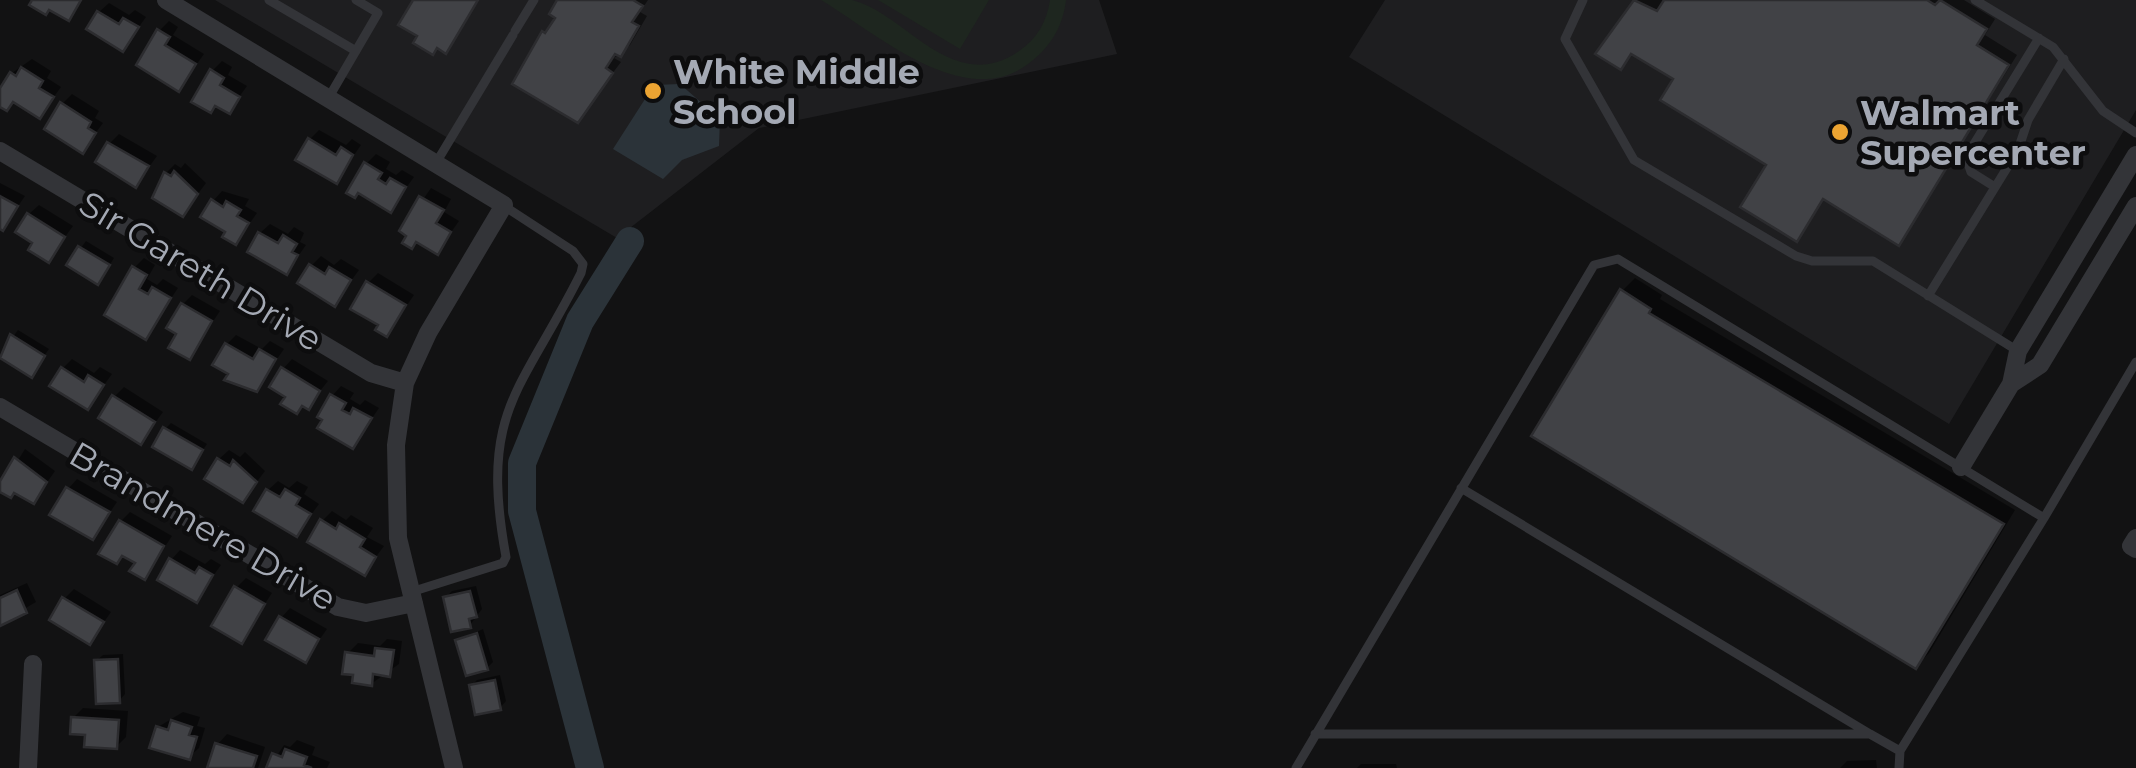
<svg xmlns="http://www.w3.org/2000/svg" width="2136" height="768" font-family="Montserrat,sans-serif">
<rect width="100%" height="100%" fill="#121213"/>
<path fill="#1e1e20" d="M215,0h884l18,54 -358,74 -142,110z
M1385,0h751v110l-187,314 -600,-367z"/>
<path fill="#1e261f" d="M821,0c9,0 22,0 31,0 54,13 100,97 167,51 18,-12 28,-30 31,-51h16c-3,27 -16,48 -38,64 -64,48 -152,-31 -207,-64z
M878,0h111l-29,49z"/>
<path fill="#2b3339" d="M680,84l40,35 -1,27 -37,14 -19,19 -50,-30 41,-64z"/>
<path fill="#0007" d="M416,0h63l-33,51 -25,-16z
M560,0h88l-8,12 7,4 -17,29 -16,13 7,4 -44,58 -33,-88 10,-9z
M1637,0h327l31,19 -10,16 32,20 -118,188 -74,-45 -29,41 -27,-75 -93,-85 -43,-27 -12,15 -22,-13z
M109,3l20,12 6,-5 11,7 -23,32 -24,-37z
M169,21l9,6 -5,8 31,19 -25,35 -20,-58z
M32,59l19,12 -4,7 14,9 -21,29 -26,-16 -14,4v-11l12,-20z
M222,61l10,6 -4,8 19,11 -18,25 -17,-40z
M72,94l27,17 -4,7 8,5 -20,27 -21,-46z
M319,130l27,15 6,-6 9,6 -25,36 -26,-42z
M119,134l38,22 -21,29 -27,-41z
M376,154l14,8 -4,7 10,6 6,-5 12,7 -24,33 -24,-46z
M185,163l21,20 -23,31 -17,-41 9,-9 6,4z
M0,183l25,13 -22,32 -3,-2z
M431,188l20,11 -7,13 15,9 -22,31 -35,-22z
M222,191l27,8 -4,7 12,7 -21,29 -23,-41z
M39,205l34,21 -25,34 -12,-18 -7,-28z
M270,224l18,10 6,-7 10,6 -4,9 6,3 -19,27 -27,-39z
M86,241l28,17 -11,18 -34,-12z
M321,256l13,9 7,-6 18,11 -25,34 -23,-38z
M144,258l11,7 -8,14 10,6 6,-6 15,9 -33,49 -11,-69z
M378,273l36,22 -27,39 -19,-51z
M1635,278l27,17 -2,4 355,211 -86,143 -13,13 -294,-375z
M192,295l28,16 -31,46 -9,-24 3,-29z
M18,330l31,19 -18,25 -31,-19z
M236,335l26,14 8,-8 14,8 -28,40 -25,-16 -4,-29z
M72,359l22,14 6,-6 12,7 -24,33 -26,-38z
M292,359l36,22 -20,25 -20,-10 -5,-27z
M341,386l13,7 -4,6 10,6 5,-5 14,8 -26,38 -21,-50z
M124,387l39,25 -22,30 -27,-45z
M171,423l36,21 -16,23 -26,-38z
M25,449l30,22 -21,30 -18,-11 -16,-1z
M229,450l11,7 5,-5 20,19 -22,29 -24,-41z
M77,479l40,23 -24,35 -25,-48z
M278,481l11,7 8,-7 11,6 -4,7 15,10 -22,30 -29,-44z
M332,511l14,9 5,-5 22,13 -6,9 17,9 -20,27 -42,-52z
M130,512l42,24 -27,41 -25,-55z
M180,550l25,14 6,-5 10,6 -25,35 -25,-40z
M246,578l26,15 -31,47 -5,-52z
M27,583l9,19 -36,21v-28z
M476,586l6,23 -12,16 -24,-28 6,-6z
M74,589l37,23 -21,30 -26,-43z
M290,608l37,21 -22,31 -24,-42z
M483,629l10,33 -6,6 -29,-28z
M387,639l15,2 -3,23 -28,20 -23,-31 10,-10 22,3z
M123,654l2,40 -6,7 -23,-40 7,-6z
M500,675l6,26 -6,7 -29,-22 6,-6z
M83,708l45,3 -2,26 -10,10 -28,-15 -15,-14z
M183,712l17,5 -3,9 8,2 -6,20 -10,9 -31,-30z
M227,734l38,13 -7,21h-48l8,-24z
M297,740l18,7 -3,8 18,7 -3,6h-58l15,-23 6,2z
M1876,760l1,8h-37l7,-7z
M1361,764h35l1,4h-40z"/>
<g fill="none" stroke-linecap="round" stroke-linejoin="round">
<path stroke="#2b3339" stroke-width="28" d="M590,768l-68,-257v-48l58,-142 50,-80"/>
</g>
<path fill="#414246" stroke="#2c2c2f" stroke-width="2.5" d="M32,0h49l-12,21 -20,-11 -3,5 -17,-10z
M413,0h65l-32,54 -9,-6 -4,7 -20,-12 4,-7 -19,-11z
M557,0h76l10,6 -11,16 7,4 -18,31 -6,-3 -9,14 7,5 -35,50 -66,-39 30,-53 3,2 10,-15 -6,-4z
M1634,0l23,11 7,-11h263l8,5 5,-5 47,29 -10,16 32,20 -110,181 -76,-47 -26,43 -57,-35 26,-42 -106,-65 13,-21 -42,-25 -10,16 -26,-16z
M97,11l22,13 4,-6 16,9 -16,25 -37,-23z
M157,29l13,8 -5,8 31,19 -17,28 -43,-27z
M21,67l22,14 -4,7 15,9 -14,22 -27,-17 -6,9 -7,-4v-19l10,-16 6,4z
M210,69l14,9 -4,7 20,12 -10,17 -15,-8 -4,7 -20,-11z
M60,102l31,20 -3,6 8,5 -13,21 -39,-25z
M308,138l28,17 5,-8 12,8 -16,29 -42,-24z
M107,142l42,24 -13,22 -41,-26z
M364,162l18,11 -4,6 8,5 4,-6 16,9 -15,26 -33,-20 -3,5 -9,-5z
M174,171l24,23 -15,23 -31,-19 12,-26 7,4z
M0,196l18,10 -15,25 -3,-2z
M419,196l25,14 -8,13 15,9 -13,23 -22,-13 -4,7 -10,-6 4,-7 -7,-5z
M211,199l12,8 3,-6 15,9 -4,6 12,7 -13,22 -14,-8 3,-5 -25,-15z
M27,213l38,24 -16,26 -21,-13 4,-7 -17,-11z
M258,232l20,11 5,-8 14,9 -5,8 6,3 -11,20 -40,-23z
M78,246l32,19 -12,20 -32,-20z
M309,264l16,10 4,-7 22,13 -16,27 -38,-24z
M132,266l15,9 -8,14 9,5 4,-7 19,11 -25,42 -42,-25z
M366,281l40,24 -19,32 -12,-7 3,-5 -28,-16z
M1620,289l31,20 -2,4 355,211 -88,145 -385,-233z
M181,303l31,18 -22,39 -22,-12 8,-14 -10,-6z
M10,334l35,22 -13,22 -32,-20z
M225,343l28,16 6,-10 17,10 -19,33 -33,-12 4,-6 -16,-9z
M61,367l23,15 4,-7 16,10 -16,25 -39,-24z
M281,367l39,24 -11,19 -7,-4 -5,8 -17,-10 5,-7 -16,-10z
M330,394l16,9 -4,7 8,4 3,-6 19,10 -19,31 -36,-21 5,-8 -5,-3z
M112,395l43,27 -14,23 -43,-27z
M163,427l40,23 -11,20 -40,-23z
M14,457l33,25 -13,22 -20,-11 -3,5 -11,-6v-11z
M217,458l13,8 3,-6 24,22 -14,21 -39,-24z
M66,487l44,25 -17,28 -44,-25z
M266,489l14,8 5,-8 15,9 -4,7 15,9 -14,23 -44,-26z
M320,519l16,10 3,-6 26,16 -5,8 16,10 -11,19 -58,-34z
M119,520l45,26 -19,34 -16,-9 6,-8 -13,-7 -5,8 -19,-10z
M169,558l26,15 4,-6 14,8 -16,28 -40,-23z
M234,586l31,18 -23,40 -31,-18z
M17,590l10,23 -27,13v-28z
M470,591l7,26 -8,2 2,9 -20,4 -8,-35z
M62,597l42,25 -14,23 -41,-25z
M279,616l40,23 -13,24 -41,-23z
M477,633l11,37 -22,6 -11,-36z
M375,648l19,2 -4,27 -17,-3 -1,12 -20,-3 1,-8 -11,-1 3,-22 29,4z
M118,659l2,44 -24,1 -2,-44z
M495,680l6,30 -26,5 -6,-30z
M71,717l48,3 -2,29 -33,-2 1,-12 -15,-1z
M171,720l21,7 -3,8 8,2 -7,23 -41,-12 7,-22 12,4z
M215,743l42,13 -4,12h-46z
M285,749l22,8 -3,8 8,3h-46l6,-15 10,4z"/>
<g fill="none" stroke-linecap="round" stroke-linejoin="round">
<path stroke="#333438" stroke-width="9" d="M269,0l87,51
M1583,0l-18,39 69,121 162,96 16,5h61l145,90
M1975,0l78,47 50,64 33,22
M515,31l19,-31
M329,97l49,-84 -22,-13
M436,163l77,-128
M1995,187l-24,-15 -5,-15 73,-119
M1928,296l90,-146 10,-30 36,-61
M1461,488l409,246
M2044,518l92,-156
M411,592l92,-29 3,-6c-27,-148 15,-164 75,-284l2,-9 -10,-13 -69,-45
M1315,734h555l30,17
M1296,768l298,-503 24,-6 426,259 -144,233 -1,17"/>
<path stroke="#333438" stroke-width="18" d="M166,0l338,205 -76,128 -23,50 -9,62 2,93 56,230
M0,151l371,222 34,10
M2011,384l29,-19 96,-159
M0,407l338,200 28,6 48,-10
M1961,467l50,-83 7,-33 118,-196
M2136,538l-5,8 5,3
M28,768l5,-104"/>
</g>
<g fill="#eca432" stroke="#0d0d0e" stroke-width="4">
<circle cx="653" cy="91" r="10"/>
<circle cx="1840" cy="132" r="10"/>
</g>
<g text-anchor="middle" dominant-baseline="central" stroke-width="9" stroke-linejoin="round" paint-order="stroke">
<g font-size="35" font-weight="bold" fill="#a4a9b4" stroke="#0d0d0e" text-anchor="start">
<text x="673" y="71">White Middle<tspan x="673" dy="40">School</tspan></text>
<text x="1860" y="112">Walmart<tspan x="1860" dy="40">Supercenter</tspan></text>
</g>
<g font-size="35" fill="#a4a9b4" stroke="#0d0d0e">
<text transform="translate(201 271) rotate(31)">Sir Gareth Drive</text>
<text transform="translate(203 526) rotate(30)">Brandmere Drive</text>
</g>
</g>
</svg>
